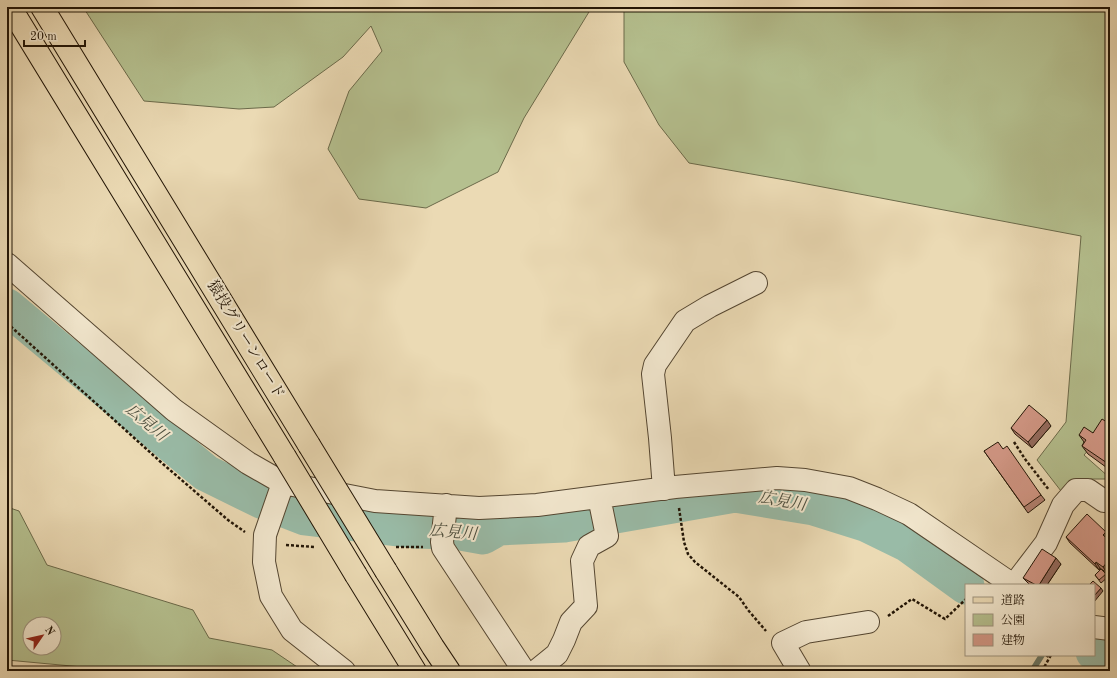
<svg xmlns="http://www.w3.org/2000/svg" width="1117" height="678" font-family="'Old Standard TT','Noto Serif JP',serif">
<rect width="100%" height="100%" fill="#ebdab4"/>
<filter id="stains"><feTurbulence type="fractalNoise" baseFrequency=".005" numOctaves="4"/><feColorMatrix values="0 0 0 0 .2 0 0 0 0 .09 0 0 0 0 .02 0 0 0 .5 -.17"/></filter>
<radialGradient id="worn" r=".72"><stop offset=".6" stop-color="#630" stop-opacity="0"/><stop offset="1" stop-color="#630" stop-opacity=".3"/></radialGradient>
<path fill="#b5c08f" stroke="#6b6a4a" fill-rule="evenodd" d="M83,7h509l-68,111 -26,54 -72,36 -67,-9 -31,-50 21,-58 33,-40 -11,-25 -28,31 -69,50 -35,2 -95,-8z
M624,7h486v428l-6,-3 -20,23 26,23v1h-20l-29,12 -24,-31 29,-38 15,-186 -290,-55 -102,-18 -30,-38 -35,-63z
M7,507l12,4 28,54 146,45 16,28 63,12 31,21h-178l-118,-11zM30,624h24v24h-24z"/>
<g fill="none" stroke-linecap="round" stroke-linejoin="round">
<path stroke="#697866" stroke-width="6" d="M1032,671l10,-16"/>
<path stroke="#99bba7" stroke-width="37" d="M7,307l199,166 55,27 44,17 109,13 41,1 28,5 16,-9 65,-3 171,-30 79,13 51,16 43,21 58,42
M1094,652l16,3"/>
<g stroke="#544631" stroke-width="24">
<path id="minor" d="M7,264l167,146 74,53 35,20 92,18 104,7 58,-3 138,-18 102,-9 28,2 44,8 28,11 32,15 104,71
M283,483l-18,52 -1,27 7,34 21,34 52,41
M664,489l-4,-51 -7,-64 2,-9 30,-44 25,-15 46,-23
M446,505l-4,37 1,6 81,123
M1014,585l32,-42 17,-38 13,-15h12l16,11
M1094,627l16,2
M536,671l21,-17 7,-14 7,-18 15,-16 -4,-45 7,-15 18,-10 -8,-39
M797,671l2,-1 -16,-27 23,-11 62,-10"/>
</g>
<g stroke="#211405" stroke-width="24">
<path id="major" d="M10,7l275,450
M42,7l267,438
M386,571l47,76 16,24
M356,575l59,96"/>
</g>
<path stroke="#211405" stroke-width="2.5" stroke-dasharray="3 2" stroke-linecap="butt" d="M7,323l156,141 65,56 17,12
M1014,442l11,17 24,31
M679,508l5,34 4,12 7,8 44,35 9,13 18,21
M286,545l29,2
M396,547h27
M888,616l24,-17 33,20 21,-20
M1046,655l4,3
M1042,671l9,-16"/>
<use href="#minor" stroke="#f2e7ce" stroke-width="22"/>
<use href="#major" stroke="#ebdab4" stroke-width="22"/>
<g stroke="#211405" stroke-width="24" stroke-linecap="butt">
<path id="major-bridge" d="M309,445l77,126
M285,457l71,118"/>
</g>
<use href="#major-bridge" stroke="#ebdab4" stroke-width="22"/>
</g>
<path fill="#b68374" stroke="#211405" d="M1110,424v46l-22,-16 -6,-8 2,-4 -5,-7 14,-2z
M1051,426l-19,22 -17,-14 -4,-6z
M1003,449l38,46 4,5 -17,13 -44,-62z
M1106,532l4,6 -2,2 2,1v29l-3,3 -7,-5 -1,2 -29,-27 -4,-6z
M1061,564l-14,21h-17l-7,-7z
M1101,569l7,8 -7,6 -6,-8z"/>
<path fill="#946a5e" stroke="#211405" d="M1047,420l4,6 -19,22 -4,-6z
M1106,532l4,6 -3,3 -4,-6z
M1056,558l5,6 -14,21h-8z
M1110,559v11l-3,3 -4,-6z
M1096,562l4,6 -1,2 -4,-6z
M1101,588l2,3 -9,11v-6z"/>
<path fill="#d49887" stroke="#211405" d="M1029,405l18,15 -19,22 -17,-14z
M1102,419l8,5v41l-28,-19 4,-6 -7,-5 5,-8 9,6z
M998,442l5,7 4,-3 34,49 -17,12 -40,-56z
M1087,514l19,18 -3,3 7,6v18l-7,8 -7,-5 -1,2 -29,-27z
M1042,549l14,9 -17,27h-3l-13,-7z
M1101,569l5,5 -7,6 -4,-5z
M1093,581l8,7 -7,8v-11h-5z"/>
<g text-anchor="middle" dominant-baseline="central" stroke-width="4" stroke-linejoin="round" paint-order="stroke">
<g font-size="15" fill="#211405" stroke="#f2e7ce">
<text transform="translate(245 340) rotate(59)">猿投グリーンロード</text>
</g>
<g font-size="16" font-style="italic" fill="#4b4e3e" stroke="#f2e7ce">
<text transform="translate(146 423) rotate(40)">広見川</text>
<text transform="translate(782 502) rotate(10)">広見川</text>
<text transform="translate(453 533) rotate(5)">広見川</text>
</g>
</g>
<rect width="1117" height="678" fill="none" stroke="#ebdab4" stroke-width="24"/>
<rect x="8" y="8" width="1101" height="662" fill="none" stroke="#211405" stroke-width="2"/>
<rect x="12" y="12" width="1093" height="654" fill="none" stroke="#211405"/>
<rect x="965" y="584" width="130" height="72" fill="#f2e7ce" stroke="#9e937e"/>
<rect x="973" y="597" width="20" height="6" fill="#ebdab4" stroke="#9e937e"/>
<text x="1001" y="604" font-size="12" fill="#211405">道路</text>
<rect x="973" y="614" width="20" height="12" fill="#b5c08f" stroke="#9e937e"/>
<text x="1001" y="624" font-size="12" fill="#211405">公園</text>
<rect x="973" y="634" width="20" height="12" fill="#d49887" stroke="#9e937e"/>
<text x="1001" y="644" font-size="12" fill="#211405">建物</text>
<g transform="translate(42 636) rotate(56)"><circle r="19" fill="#f2e7ce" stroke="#9e937e"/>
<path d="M0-3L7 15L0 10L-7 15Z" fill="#8f2418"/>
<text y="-6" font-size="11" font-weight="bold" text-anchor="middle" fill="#211405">N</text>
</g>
<path d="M24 40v6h61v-6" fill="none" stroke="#211405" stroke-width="2"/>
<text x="30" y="40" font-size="12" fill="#211405" stroke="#f2e7ce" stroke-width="3" paint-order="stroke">20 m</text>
<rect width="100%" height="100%" filter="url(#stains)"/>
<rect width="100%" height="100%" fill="url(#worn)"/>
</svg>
